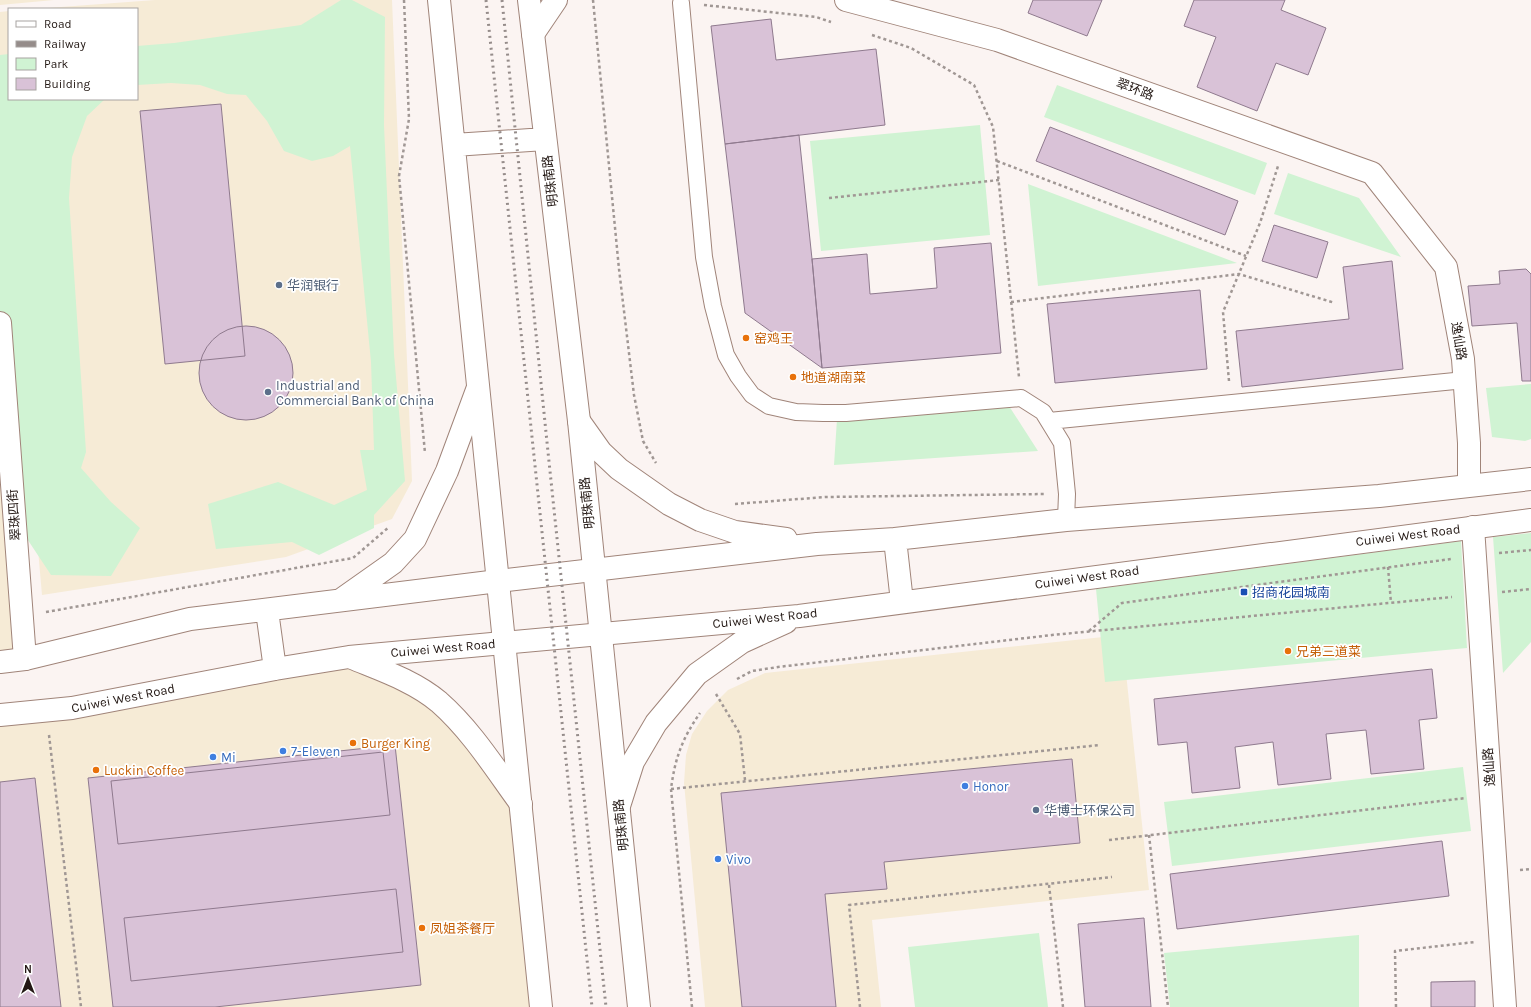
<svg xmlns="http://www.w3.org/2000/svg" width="1531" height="1007" font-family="Karla,'Noto Sans SC',sans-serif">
<rect width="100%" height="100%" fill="#fbf4f2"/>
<path fill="#f6ebd6" d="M0,0h54l-54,5z
M155,0h237l20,481 -20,38 -106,38 -244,38 -42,-479v-104l9,-1v88h128v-90h-103z
M0,423l24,235 -24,3z
M1122,635l27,255 -277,30 9,87h-176l-21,-224 2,-28 6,-21 15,-23 21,-21 37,-17z
M349,658l89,44 83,102 20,203h-541v-291z"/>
<path fill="#d0f3d3" d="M341,0h11l33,17 -1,108 10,229 11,127 -31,34v13l-55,27 -27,-13 -76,7 -8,-45 70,-22 56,23 33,-15 -7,-40h14l-3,-88 -21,-216 -17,10 -21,5 -28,-10 -17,-30 -21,-26 -19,-1 -27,-9 -29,-2 -34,2v-39l37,-3 127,-18z
M9,54v45h96l-18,17 -15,41 -3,41 17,254 -5,16 30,34 29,26 -29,48 -60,-1 -37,-56 -14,-196v-268z
M1057,85l210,78 -12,32 -211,-78z
M980,125l10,110 -169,16 -11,-110z
M1288,173l71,25 42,59 -127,-43z
M1028,184l209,79 -199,23z
M1531,384v55l-6,2 -33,-4 -6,-49z
M1009,406l29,45 -204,14 3,-46z
M1531,533v109l-28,31 -10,-136z
M1461,541l6,107 -362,34 -9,-93z
M1463,767l8,64 -299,35 -8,-64z
M1039,933l9,74h-133l-7,-60z
M1359,935v72h-189l-6,-54z"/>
<path fill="#d9c2d7" stroke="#8f7a8e" d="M1033,0h69l-15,36 -59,-23z
M1194,0h91l-4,10 45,18 -18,47 -32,-12 -19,48 -60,-24 19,-50 -32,-11z
M771,19l5,41 100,-11 9,76 -160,19 -14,-118z
M221,104l24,252 -80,8 -25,-253z
M1050,127l188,74 -13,34 -189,-74z
M799,135l13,124 10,109 -77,-55 -20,-169z
M1274,225l54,17 -11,36 -55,-17z
M991,243l10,110 -179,15 -10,-109 55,-5 3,40 67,-6 -3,-40z
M1392,261l11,108 -161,18 -6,-56 113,-12 -6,-52z
M1526,269l5,5v107h-9l-5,-58 -45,3 -4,-40 32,-2 -1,-13z
M1200,290l7,79 -152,14 -8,-79z
M199 373a47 47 0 1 1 94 0a47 47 0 1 1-94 0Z
M1432,669l5,49 -18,2 5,49 -53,5 -5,-44 -40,4 5,45 -53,6 -5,-43 -38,5 5,41 -48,5 -5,-51 -29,3 -4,-46z
M395,745l26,240 -206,22h-102l-25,-229z
M383,752l7,63 -272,29 -7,-63z
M1072,759l8,84 -196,19 3,27 -62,5 11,113h-94l-21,-214z
M35,778l26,229h-61v-225z
M1442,841l7,55 -272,33 -7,-55z
M396,889l7,63 -272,29 -7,-63z
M1144,918l7,89h-66l-7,-83z
M1475,981v26h-44v-25z"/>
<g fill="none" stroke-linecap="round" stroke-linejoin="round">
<g stroke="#a08479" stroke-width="18">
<path id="lane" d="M681,3l23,254 9,49 13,49 12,21 14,19 17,11 27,6 27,1h23l175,-15 22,14 19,31 5,51 -1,26
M1049,421l416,-41"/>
</g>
<g stroke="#a08479" stroke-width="24">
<path id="street" d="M846,0l151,40 375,133 74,94 17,92 6,84v42
M533,34l23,-34
M0,323l25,336
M1473,527l32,480"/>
</g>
<g stroke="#a08479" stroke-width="24">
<path id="primary" d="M579,421l22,31 18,17 50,35 31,16 35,12 51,7
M895,539l7,63
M342,599l51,-36 22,-24 32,-68 30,-81
M267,611l8,58
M352,658c29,12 62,23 87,44 33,29 57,68 82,102
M0,662l25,-3 165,-40 308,-38 319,-37 78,-5 171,-19 313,-24 152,-17
M0,715l72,-7 203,-39 74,-12 450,-41 732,-96
M619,806l14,-44 23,-39 41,-49 45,-32 44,-20"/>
</g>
<g stroke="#a08479" stroke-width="24">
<path id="highway" d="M439,0l102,1007
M529,0l50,421 60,586
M454,145l91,-6"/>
</g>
<path stroke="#a09794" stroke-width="2.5" stroke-dasharray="3 3" stroke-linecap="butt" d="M404,0l5,119 -10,57 26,277
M593,0l26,269 15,126 9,46 13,22
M704,5l112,12 15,5
M872,35l39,13 63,37 19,42 26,250
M997,161l249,95
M829,198l170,-18
M1011,302l228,-28 96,29
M1229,381l-6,-69 37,-89 18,-57
M735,504l90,-7 219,-3
M1499,553l32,-3
M1388,567l3,36
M1502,592l29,-3
M46,612l307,-54 36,-31
M1089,631l33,-28 329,-44
M737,679l15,-8 26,-4 274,-32 400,-38
M716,694l24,40 5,46
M49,735l32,272
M671,789l429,-44
M1149,835l19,172
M1109,840l357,-42
M1520,870l11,-1
M1049,885l14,122
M692,1007l-21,-218c4,-31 11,-50 29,-76
M860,1007l-11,-102 263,-28
M1396,1007l-1,-56 80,-9"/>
<use href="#lane" stroke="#fff" stroke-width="16"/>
<use href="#street" stroke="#fff" stroke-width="22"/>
<use href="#primary" stroke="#fff" stroke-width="22"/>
<use href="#highway" stroke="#fff" stroke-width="22"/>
<path stroke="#958c8a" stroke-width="3" stroke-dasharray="2 4" stroke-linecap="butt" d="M486,0l106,1007
M502,0l46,452 58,555"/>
</g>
<g fill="#5c6f8a" stroke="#fff" stroke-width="1.5">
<circle cx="279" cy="285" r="4"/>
<circle cx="268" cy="392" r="4"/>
<circle cx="1036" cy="810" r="4"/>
</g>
<g fill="#e8710a" stroke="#fff" stroke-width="1.5">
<circle cx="746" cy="338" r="4"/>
<circle cx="793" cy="377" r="4"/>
<circle cx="1288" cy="651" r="4"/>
<circle cx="353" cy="743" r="4"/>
<circle cx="96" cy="770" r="4"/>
<circle cx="422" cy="928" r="4"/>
</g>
<rect fill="#1a4fb4" stroke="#fff" stroke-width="1.5" x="1240" y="588" width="8" height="8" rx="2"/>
<g fill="#3f7fe0" stroke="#fff" stroke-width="1.5">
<circle cx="283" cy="751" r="4"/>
<circle cx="213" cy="757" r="4"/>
<circle cx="965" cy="786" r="4"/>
<circle cx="718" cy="859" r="4"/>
</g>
<g text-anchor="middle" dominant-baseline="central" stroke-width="3.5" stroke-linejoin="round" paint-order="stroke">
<g font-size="13" fill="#231814" stroke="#fff">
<text transform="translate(1135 89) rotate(20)">翠环路</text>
<text transform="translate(550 181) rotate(-97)">明珠南路</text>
<text transform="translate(1459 341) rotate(81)">逸仙路</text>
<text transform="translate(587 503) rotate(-96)">明珠南路</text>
<text transform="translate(14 515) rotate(-94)">翠珠四街</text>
<text transform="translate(1408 535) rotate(-7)">Cuiwei West Road</text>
<text transform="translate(1087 577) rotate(-8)">Cuiwei West Road</text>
<text transform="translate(765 618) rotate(-6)">Cuiwei West Road</text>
<text transform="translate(443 648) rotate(-5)">Cuiwei West Road</text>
<text transform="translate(123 698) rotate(-11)">Cuiwei West Road</text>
<text transform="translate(1489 767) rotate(-94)">逸仙路</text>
<text transform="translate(621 825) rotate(-96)">明珠南路</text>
</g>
<g font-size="13" fill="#4e5e75" stroke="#fff" text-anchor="start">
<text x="287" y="285">华润银行</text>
<text x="276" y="385">Industrial and<tspan x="276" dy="15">Commercial Bank of China</tspan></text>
<text x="1044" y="810">华博士环保公司</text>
</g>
<g font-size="13" fill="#c56008" stroke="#fff" text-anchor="start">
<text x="754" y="338">窑鸡王</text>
<text x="801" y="377">地道湖南菜</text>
<text x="1296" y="651">兄弟三道菜</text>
<text x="361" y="743">Burger King</text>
<text x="104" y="770">Luckin Coffee</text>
<text x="430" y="928">凤姐茶餐厅</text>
</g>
<g font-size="13" fill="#164399" stroke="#fff" text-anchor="start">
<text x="1252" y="592">招商花园城南</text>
</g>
<g font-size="13" fill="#366cbe" stroke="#fff" text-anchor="start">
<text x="291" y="751">7-Eleven</text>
<text x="221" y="757">Mi</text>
<text x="973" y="786">Honor</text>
<text x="726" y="859">Vivo</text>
</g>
</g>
<rect x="8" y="8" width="130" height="92" fill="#ffffff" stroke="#a7a3a1"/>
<rect x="16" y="21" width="20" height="6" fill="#ffffff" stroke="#a7a3a1"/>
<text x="44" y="28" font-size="12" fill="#231814">Road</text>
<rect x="16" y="41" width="20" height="6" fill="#958c8a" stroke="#a7a3a1"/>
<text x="44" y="48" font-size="12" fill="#231814">Railway</text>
<rect x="16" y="58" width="20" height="12" fill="#d0f3d3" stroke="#a7a3a1"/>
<text x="44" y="68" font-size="12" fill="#231814">Park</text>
<rect x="16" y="78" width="20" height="12" fill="#d9c2d7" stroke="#a7a3a1"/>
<text x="44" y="88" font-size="12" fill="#231814">Building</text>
<g transform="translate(28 979)" stroke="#ffffff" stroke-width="3" paint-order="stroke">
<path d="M0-3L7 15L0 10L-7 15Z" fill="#231814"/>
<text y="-6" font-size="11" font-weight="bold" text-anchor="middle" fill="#231814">N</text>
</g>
</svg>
